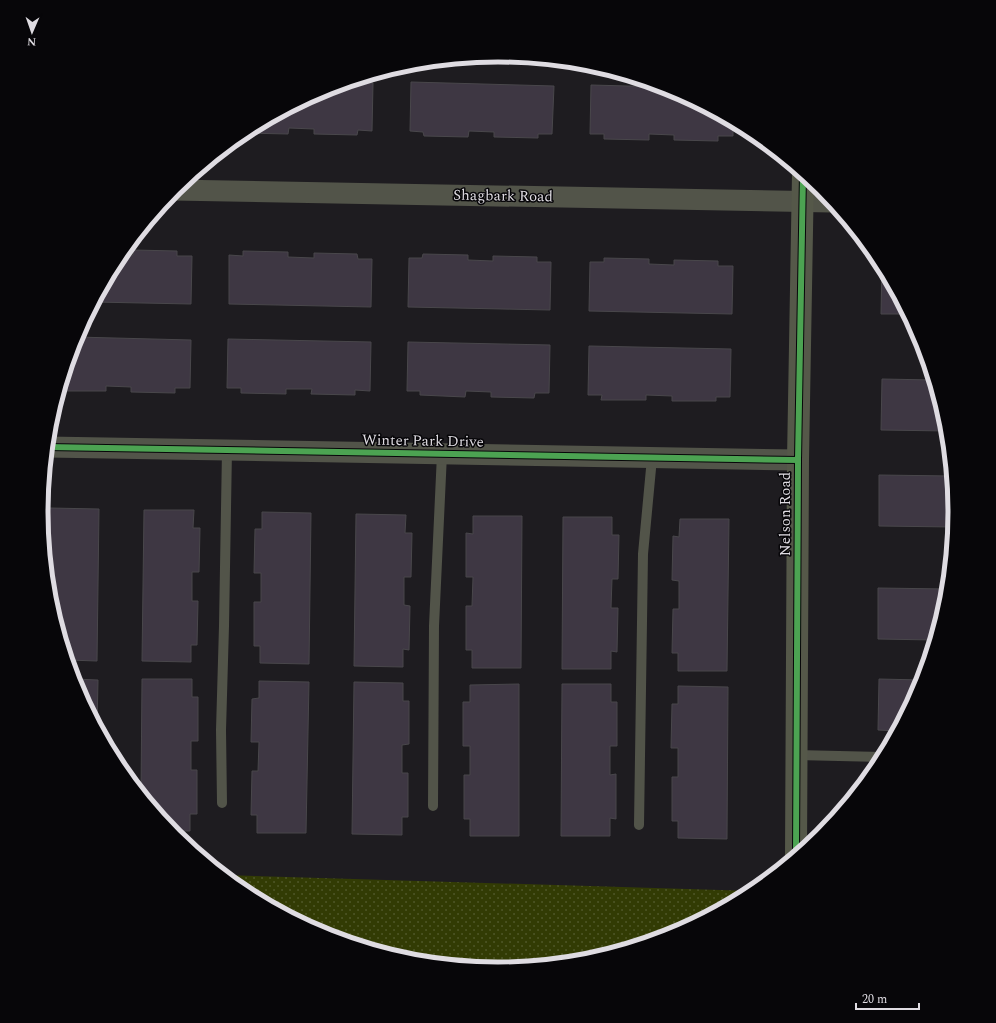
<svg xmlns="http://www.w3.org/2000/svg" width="996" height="1023" font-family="Spectral,serif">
<defs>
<pattern id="grass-dots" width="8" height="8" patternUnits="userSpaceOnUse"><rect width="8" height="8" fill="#323b04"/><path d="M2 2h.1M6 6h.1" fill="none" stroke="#4f5728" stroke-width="1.8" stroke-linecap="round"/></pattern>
</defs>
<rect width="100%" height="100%" fill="#1e1c20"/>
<path fill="url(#grass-dots)" d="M225,875l527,16 -79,43 -86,26 -89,8 -89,-8 -86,-26 -79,-43z"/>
<path fill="#3e3743" stroke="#49474b" d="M347,82l26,1 -1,48 -14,-1 -1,5 -43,-1v-5l-25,-1 -1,6 -45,-1 80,-44z
M411,82l143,4 -2,48h-14v4l-44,-1v-5l-25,-1 -1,6 -44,-1 -1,-4 -13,-1z
M591,85l73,2 9,2 60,32v15h-15v5l-44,-1v-5l-25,-1v6l-45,-1v-5h-14z
M133,250l44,1v5h15l-1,48 -97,-2 24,-45 2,-2h13z
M243,251l45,1v5l26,1v-5l43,1 1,5h14l-1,48 -142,-3v-49l14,1z
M423,254l45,1v5l25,1v-5l44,1v5h14l-1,48 -142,-3 1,-49h13z
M604,258l45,1v5l25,1v-5l44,1v5h15l-1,48 -143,-3 1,-49h14z
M882,265l26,49h-27z
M76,337l115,3 -1,48h-15v5l-44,-1v-5l-25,-1v5h-45v-5z
M228,339l143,3 -1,49 -15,-1v5l-44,-1 1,-5h-26v5l-45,-1v-5h-14z
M408,342l142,3 -1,48h-14l-1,5 -43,-1v-5l-25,-1 -1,6 -45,-2v-4h-13z
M589,346l142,3 -1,48h-14v4h-44v-5l-26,-1v5h-45l1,-5h-14z
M882,379l51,1 13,43 1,8 -66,-1z
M879,475l72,1 4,36 -2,15 -74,-1z
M50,508l49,1 -2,152 -29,-1 -18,-60 -1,-30h-2l-4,-42v-2h6z
M144,510h50l-1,18h7l-1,44h-7v29h6l-1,44h-6v17l-49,-1z
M262,512l49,1 -2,151 -49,-1v-17h-6v-44h7v-29h-7l1,-44h7z
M356,514l50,1 -1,18h7l-1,44h-7v28l6,1 -1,44 -6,-1v18l-49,-1z
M473,516h49l-1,152h-49v-18h-6v-44h6l1,-29h-7v-44l7,1z
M563,517h49v18h7l-1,44h-6l-1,29h7l-1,44 -6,-1v18h-49z
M680,519h49l-2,152h-49v-18h-6l1,-44h6v-28l-7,-1 1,-44 6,1z
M878,588l69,1 -1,12 -12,39 -56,-1z
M74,679l24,1 -1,47 -21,-41z
M142,679h50v18h6v44h-7v29h6v44h-7v17h-18l-31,-37z
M879,679l43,1 -2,7 -23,44 -19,-1z
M259,681l50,1 -3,151h-49v-18h-6l1,-44h6l1,-29h-8l1,-43 7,-1z
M354,682l49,1v18h6v43l-7,1v28h6v44h-6v18l-50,-1z
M519,684v152h-49v-17h-6v-44h6v-29h-7v-44h7v-17z
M562,684h49v18h6v44h-7v29l6,-1v45l-6,-1v18h-49z
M678,686l50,1 -1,152 -49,-1v-17h-6v-44h6v-29h-7l1,-44h6z"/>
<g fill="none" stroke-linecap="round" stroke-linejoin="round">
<path stroke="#525449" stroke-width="10" d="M796,755l86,2
M222,803l-1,-73 3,-104 3,-176
M433,806l1,-180 8,-172
M639,825l4,-271 9,-96"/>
<path stroke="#525449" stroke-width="21" d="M173,190l659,12
M47,447l751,13"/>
<path stroke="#555849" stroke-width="22" d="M796,855l2,-395 5,-286"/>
<g stroke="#070609" stroke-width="8">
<path id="cycleway" d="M47,447l751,13
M796,855l2,-395 5,-286"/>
</g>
<use href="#cycleway" stroke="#4ca352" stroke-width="6"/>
</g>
<g text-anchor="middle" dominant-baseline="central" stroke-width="3" stroke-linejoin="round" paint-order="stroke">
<g font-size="15" fill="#dfdce2" stroke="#070609">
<text transform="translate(503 196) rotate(1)">Shagbark Road</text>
<text transform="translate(423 441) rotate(1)">Winter Park Drive</text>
<text transform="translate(785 514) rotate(-90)">Nelson Road</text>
</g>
</g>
<path d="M0 0H996V1023H0ZM48 512a450 450 0 1 1 900 0a450 450 0 1 1-900 0Z" fill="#070609" fill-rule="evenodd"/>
<path fill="none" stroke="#dfdce2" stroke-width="5" d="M48 512a450 450 0 1 1 900 0a450 450 0 1 1-900 0Z"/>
<g transform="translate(32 32) rotate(182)" stroke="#070609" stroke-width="3" paint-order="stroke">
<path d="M0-3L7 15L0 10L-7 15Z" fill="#dfdce2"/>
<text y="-6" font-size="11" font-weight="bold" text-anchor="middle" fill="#dfdce2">N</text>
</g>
<path d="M856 1003v6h63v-6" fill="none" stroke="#dfdce2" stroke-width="2"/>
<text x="862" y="1003" font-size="12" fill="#dfdce2" stroke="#070609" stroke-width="3" paint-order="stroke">20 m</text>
</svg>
